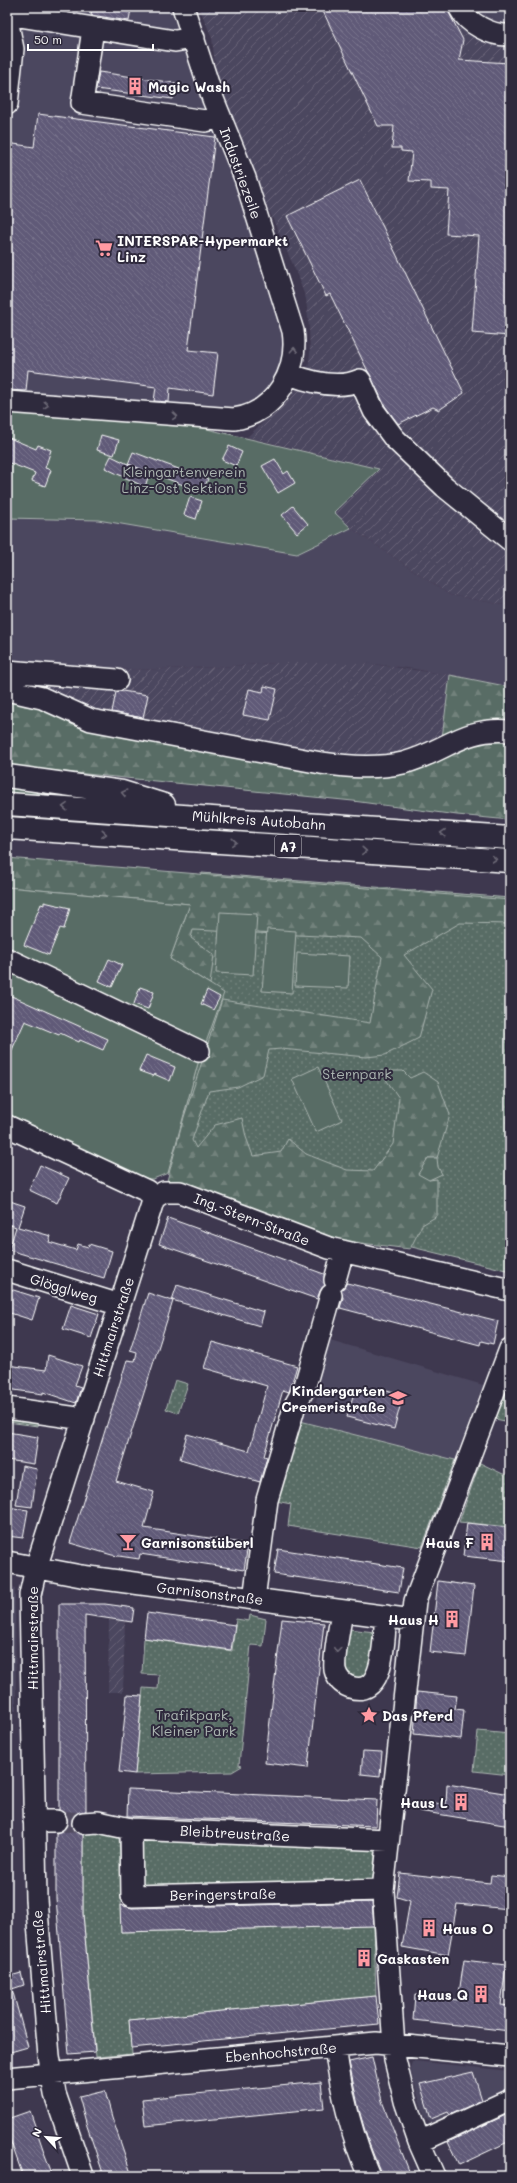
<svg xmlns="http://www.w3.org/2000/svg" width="517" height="2183" font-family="Mali,sans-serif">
<defs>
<pattern id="industrial-furrows" width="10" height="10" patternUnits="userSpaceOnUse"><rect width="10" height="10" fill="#4c465e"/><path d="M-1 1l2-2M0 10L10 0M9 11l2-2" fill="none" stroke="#676276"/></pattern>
<pattern id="grass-dots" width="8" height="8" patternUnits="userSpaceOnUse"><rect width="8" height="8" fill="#596c65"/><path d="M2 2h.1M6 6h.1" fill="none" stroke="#72827c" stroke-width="1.8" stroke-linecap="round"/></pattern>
<pattern id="forest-firs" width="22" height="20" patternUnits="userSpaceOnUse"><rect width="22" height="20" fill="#596c65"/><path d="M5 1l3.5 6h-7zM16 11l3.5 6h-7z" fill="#72827c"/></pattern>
<pattern id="building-back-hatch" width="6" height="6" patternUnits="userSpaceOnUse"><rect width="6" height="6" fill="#605a78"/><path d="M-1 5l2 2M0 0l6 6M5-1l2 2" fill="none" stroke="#78738c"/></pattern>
</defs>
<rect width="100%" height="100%" fill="#3e384f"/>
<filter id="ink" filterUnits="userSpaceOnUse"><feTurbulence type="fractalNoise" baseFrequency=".025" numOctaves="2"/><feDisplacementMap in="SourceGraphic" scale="8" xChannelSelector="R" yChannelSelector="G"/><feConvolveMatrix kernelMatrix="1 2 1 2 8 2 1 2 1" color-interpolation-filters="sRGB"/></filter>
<g filter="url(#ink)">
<path fill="#4c465e" d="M7,7h162l76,192 38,129 3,18 -3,16 -9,19 -12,14 -17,9 -16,7 -222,-17z
M473,7h37v19l-2,1z
M7,518l91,2 199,34 54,-26 99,67 60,11v81l-96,-18 -49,-6h-91l-56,4 -83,3 -128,-11z
M330,1340l153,45 -28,75 -155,-39 5,-12 9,1 6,-24v-9z
M7,1580l5,4 3,6 1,121 -9,-1z
M414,2061l96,10v19l-74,32 -6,1 -5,-5 -11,-35 -4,-15 2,-6z"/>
<path fill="url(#industrial-furrows)" d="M199,7h274l35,20 2,-1v580l-60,-11 -99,-67 -17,-16 45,-43 -132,-32 44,-40 17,-28 2,-16 -1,-25 -3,-29 -12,-32 -56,-126 -21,-58 -5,-45z
M7,659l128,11 83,-3 56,-4h91l85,12 -10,79 -52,17 -381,-75z
M109,1620l16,1 -2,71h-15z"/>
<path fill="url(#grass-dots)" stroke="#acb6b2" d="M202,873l308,25v373l-168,-41 -164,-63 -10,6 32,-117 -30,-97z
M175,1380l13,4 -10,29 -12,-4z
M510,1380v42l-15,-3z
M7,1416l31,5v5l-31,-4z
M300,1421l155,39 -33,87 -134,-21 3,-22 -15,-3z
M480,1463l23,11 7,1v52l-51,-5z
M250,1615l16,4 -3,27 -12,-1 -12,120 3,1 -10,6 -97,2 8,-86 15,1 1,-14 -17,-1 2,-36 88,13 4,-32 13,2z
M348,1629l27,3 -6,41 -12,8 -15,-11z
M478,1731l32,3v41l-36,-4z
M83,1826l30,6 6,6 4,63 -3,1 1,30 253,-6 2,70 -247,24 3,34 -36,3 -13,-143z
M146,1837l230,8 -4,40 -224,5 -7,-5 -1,-39z"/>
<path fill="url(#forest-firs)" stroke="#acb6b2" d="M450,675l60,12v133l-53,-5 -104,-14 -346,-35v-70l314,74 119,-16z
M7,786l55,9 -2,3 -53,-6z
M7,858l503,42v24l-50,-1 -56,32 28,34 -13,49 -34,17 -19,2 -85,-8 -12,1 -6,25 -25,12 -29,4 -17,49 4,8 19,-23 27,-7 4,19 7,19 28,-4 7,-13 18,15 41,16 26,1 20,-27 6,-46 -19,-27h23l7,7 13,-6 15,10 12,33 -13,43h-9l1,22 8,-1v37l-15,9 -12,24 -115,-14 -131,-43 20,-75 38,-117 148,23 12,-66 -21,-19 -168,-8 -2,8 23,17 -4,29 -40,-25 20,-55 -183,-17z"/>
<path fill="#596c65" stroke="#acb6b2" d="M7,409l187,17 185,43 -45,43 17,16 -54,26 -199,-34 -91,-2z
M7,887l183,17 -20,55 54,34 -19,52 -198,-94z
M220,912l37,2 -4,61 -37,-2z
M267,929l29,2 -4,62 -30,-2z
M297,953l53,3 -2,32 -53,-2z
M7,965l193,91 -32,117 -15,6h-8l-138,-62z
M318,1067l24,53 -26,12 -24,-53z
M428,1158h9l1,9 4,7 -13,6 -11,-6z"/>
<path fill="url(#building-back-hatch)" stroke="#fff" d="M92,7l39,1 -2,13 -38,-6z
M321,7h125l17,33 -4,20 51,3v273l-38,-3 7,-97 -33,-2 3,-44 -18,-1v-7l-22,-1 3,-29 -11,-1v-3h-9l2,-22h-16z
M99,72l76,11 -2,16 -77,-10z
M38,114l177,23 -27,213 30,3 -5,41 -43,-6 -1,14 -15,-1 2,-14 -128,-17 -2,21 -19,-1v-247l27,4z
M360,180l104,213 -25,17 -6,-3 -35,17 -13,-18 -55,-112 -4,2 -39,-80z
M101,435l18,5 -5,15 -17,-5z
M7,437l29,12 2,-4 13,5 -6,18 6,2 -6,16 -13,-5 3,-8 -28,-11z
M229,446l13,6 -6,14 -14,-6z
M133,452l62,23 1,-2 12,6 -6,13 -74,-28z
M111,456l38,18 -4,13 -40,-19z
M275,459l9,15 4,-3 7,12 -17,10 -16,-27z
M190,497l12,4 -6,18 -12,-4z
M293,506l15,18 -11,9 -15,-18z
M264,686l13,3 -7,31 -27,-5 6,-26 14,3z
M122,691l26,4 -5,23 -31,-6 4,-20z
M44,902l26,6 -6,21 -4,-1 -11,27 -25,-10 17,-41 3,1z
M109,959l13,6 -10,22 -13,-6z
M140,987l14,5 -6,17 -14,-5z
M207,990l13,7 -7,13 -12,-6z
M7,994l101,45 -5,11 -23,-10 -1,2 -19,-9 -1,2 -34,-14 -18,40z
M146,1055l29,12 -5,14 -16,-7 -1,2 -14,-5z
M40,1165l29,13 -12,25 -28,-13z
M7,1200l18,6 -7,21 33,9 -2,6 27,8 2,-6 10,3 1,-3 23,7 -8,27 -95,-28 7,-23 -9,-3z
M168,1218l156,56 1,11 -5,6 -3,8 -158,-55z
M347,1283l151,38 -5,23 -12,-3 -1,4 -140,-37 3,-10 -2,-8z
M177,1285l87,27 -4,14 -88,-26z
M7,1288l32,10 -7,22 -25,-8z
M148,1293l25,8 -57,180 38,11 -10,36 104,16 -4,26 -104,-16 -1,5 -27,-4 -42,-12 57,-183 8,1 2,-9 -7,-2z
M71,1305l28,9 -8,24 -28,-9z
M212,1342l85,24 -8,26 -6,-2 -19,66 3,1 -7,25 -80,-23 7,-25 62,17 18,-65 -63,-18z
M48,1355l34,11 -7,19 6,2 -5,16 -33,-11v2l-36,-5v-24l39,5z
M355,1389l30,8 2,-7 16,5 -9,34 -47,-12z
M7,1432l31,5 -4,27 -27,-4z
M22,1466l15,3 -5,38 -16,-2z
M7,1507l21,3 -5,28 -16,-2z
M467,1523l43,5v33l-47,-5z
M278,1549l125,19 -4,24 -125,-18z
M438,1581l36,5 -8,70 -36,-4z
M59,1604h46l29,4 -2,14 -47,-7 1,196 -10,2 -5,10 2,7 10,5v79l12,138 -26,2 -13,-156v-65l6,-2 6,-10 -2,-6 -7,-5z
M147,1613l88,12 -4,25 -87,-12z
M282,1619l42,4 -16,145 -43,-5z
M417,1692l40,4 -2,13 9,1 -3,29 -47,-5z
M127,1695l15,1 -7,78 -16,-2z
M363,1751l19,1 -2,24 -19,-2z
M447,1784l63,10v32l-91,-15 1,-9 26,2z
M128,1789l249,11 -1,26 -249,-10z
M400,1873l90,10 1,-8 19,2v32l-53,-5 -9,51 -46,-8 8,-46 -13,-4z
M372,1902l2,24 -253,6 -1,-27 12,3z
M464,1960l42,5 -5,40 9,1v25l-97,-11 2,-25 43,5z
M21,1973l3,12 -12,4 16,58 -21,6v-76z
M376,1996l3,28 -248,24 -2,-28z
M372,2057l10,44 29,75h-29l-14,-35 -9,-31 -10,-48z
M473,2072l9,28 -32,15 -2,-3 -17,7 -11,-35z
M321,2082l3,26 -179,18 -3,-27z
M105,2091l7,26 20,59h-28l-17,-50 -8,-29z
M30,2111l15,44 8,21h-30l-16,-45v-12z
M510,2113v28l-51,24 -11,-23z"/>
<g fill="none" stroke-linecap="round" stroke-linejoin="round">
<path stroke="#514c61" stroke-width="21" stroke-dasharray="21 10" stroke-linecap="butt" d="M56,1821l27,2"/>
<g stroke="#fff" stroke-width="24">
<path id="minor" d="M459,7c9,17 32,29 51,28
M7,14l168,27 19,-3
M7,20l6,29 -6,55
M93,29l-11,74 123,18 15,-4
M289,374c21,8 49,16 71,6l14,31 20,27 51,49 65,53
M7,402l227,17c42,-6 65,-49 59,-88l-48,-153 -32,-79 -30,-92
M7,671l110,9
M7,690l35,8 49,22 230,43c28,4 55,6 82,0 41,-10 60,-37 107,-32
M7,959l192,92
M7,1126l140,65 7,7
M154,1198l10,-6h16l149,56 181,42
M7,1270l113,35
M335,1280l8,-29
M7,1408l77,11
M7,1562l74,14 332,44
M254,1599l13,-99 28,-95 9,-16 27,-94
M342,1611c-2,15 -9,46 -7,59 2,8 7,14 15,17 36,12 33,-49 36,-71
M34,1821h22
M83,1823l15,-1 33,7 257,11
M131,1829l1,67 251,-6
M335,2047c6,44 16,88 34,129
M7,2078l369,-35 134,13
M419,2142l91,-42
M83,2176l-28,-82 -6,-38 -13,-157 -6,-304 6,-27 118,-370
M434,2176l-15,-34 -14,-41 -10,-41 -12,-170 32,-289 95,-252"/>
</g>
<g stroke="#fff" stroke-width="25">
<path id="highway" d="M7,776l115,16 42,13
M7,804l503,34
M7,828l503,33"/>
</g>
<use href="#minor" stroke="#2f2a3d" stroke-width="21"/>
<use href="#highway" stroke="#2f2a3d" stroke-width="22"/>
</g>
<defs><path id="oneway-chevron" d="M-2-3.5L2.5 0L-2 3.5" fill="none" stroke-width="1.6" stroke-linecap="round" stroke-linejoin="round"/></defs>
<g stroke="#6d6a77">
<use href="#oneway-chevron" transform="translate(294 350) rotate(-87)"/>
<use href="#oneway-chevron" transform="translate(46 405) rotate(5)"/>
<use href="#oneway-chevron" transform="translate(175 416) rotate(5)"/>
<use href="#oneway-chevron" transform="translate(124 793) rotate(-167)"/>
<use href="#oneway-chevron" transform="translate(65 807) rotate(-177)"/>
<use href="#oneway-chevron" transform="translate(443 833) rotate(-176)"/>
<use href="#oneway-chevron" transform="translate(104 834) rotate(4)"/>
<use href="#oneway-chevron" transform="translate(234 842) rotate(4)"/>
<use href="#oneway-chevron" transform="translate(364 851) rotate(4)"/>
<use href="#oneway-chevron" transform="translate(494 859) rotate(5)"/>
<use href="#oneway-chevron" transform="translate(337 1650) rotate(97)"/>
</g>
</g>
<defs>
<g id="building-bare" transform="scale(1.38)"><path d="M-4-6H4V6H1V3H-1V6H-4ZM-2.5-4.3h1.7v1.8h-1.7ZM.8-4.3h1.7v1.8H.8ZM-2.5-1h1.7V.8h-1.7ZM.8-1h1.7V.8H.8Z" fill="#ff9aa2" stroke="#2f2a3d" stroke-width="2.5" paint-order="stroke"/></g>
<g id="supermarket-bare" transform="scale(1.38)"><path d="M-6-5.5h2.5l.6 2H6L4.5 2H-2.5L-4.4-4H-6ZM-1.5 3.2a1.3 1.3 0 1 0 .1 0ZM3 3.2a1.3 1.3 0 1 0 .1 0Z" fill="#ff9aa2" stroke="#2f2a3d" stroke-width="2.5" paint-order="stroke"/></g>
<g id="school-bare" transform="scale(1.38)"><path d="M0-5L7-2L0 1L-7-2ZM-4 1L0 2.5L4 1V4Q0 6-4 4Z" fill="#ff9aa2" stroke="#2f2a3d" stroke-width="2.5" paint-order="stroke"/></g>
<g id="bar-bare" transform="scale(1.38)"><path d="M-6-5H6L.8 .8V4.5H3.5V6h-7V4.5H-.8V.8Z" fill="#ff9aa2" stroke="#2f2a3d" stroke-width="2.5" paint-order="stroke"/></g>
<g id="sight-bare" transform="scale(1.38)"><path d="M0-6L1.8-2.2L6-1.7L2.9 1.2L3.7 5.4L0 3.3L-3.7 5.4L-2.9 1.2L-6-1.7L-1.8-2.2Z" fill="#ff9aa2" stroke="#2f2a3d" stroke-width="2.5" paint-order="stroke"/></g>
</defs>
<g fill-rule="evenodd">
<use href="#building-bare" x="135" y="86"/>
<use href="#supermarket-bare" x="104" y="248"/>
<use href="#school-bare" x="398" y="1398"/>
<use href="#bar-bare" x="128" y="1542"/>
<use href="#building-bare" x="487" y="1542"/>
<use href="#building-bare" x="452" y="1619"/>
<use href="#sight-bare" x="369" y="1715"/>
<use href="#building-bare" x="461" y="1802"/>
<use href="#building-bare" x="429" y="1928"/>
<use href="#building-bare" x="364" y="1958"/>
<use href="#building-bare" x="481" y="1994"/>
</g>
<g text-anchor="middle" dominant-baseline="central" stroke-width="4" stroke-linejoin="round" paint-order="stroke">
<rect fill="#2f2a3d" stroke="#c1bfc5" stroke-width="1" x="275" y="835" width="26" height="22" rx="3"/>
<g font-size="13" font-weight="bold" fill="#fff">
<text x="288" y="846">A7</text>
</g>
<g font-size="14" font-weight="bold" fill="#fff" stroke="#2f2a3d" text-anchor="start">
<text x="148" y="86">Magic Wash</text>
<text x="117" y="240">INTERSPAR-Hypermarkt<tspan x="117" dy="16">Linz</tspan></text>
<text x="385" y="1390" text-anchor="end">Kindergarten<tspan x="385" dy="16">Cremeristraße</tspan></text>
<text x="141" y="1542">Garnisonstüberl</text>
<text x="474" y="1542" text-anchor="end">Haus F</text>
<text x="439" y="1619" text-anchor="end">Haus H</text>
<text x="382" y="1715">Das Pferd</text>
<text x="448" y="1802" text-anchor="end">Haus L</text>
<text x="442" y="1928">Haus O</text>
<text x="377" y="1958">Gaskasten</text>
<text x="468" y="1994" text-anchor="end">Haus Q</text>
</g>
<g font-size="14" fill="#fff" stroke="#2f2a3d">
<text transform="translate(241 173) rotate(70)">Industriezeile</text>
<text transform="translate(259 820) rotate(4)">Mühlkreis Autobahn</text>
<text transform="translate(252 1219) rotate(21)">Ing.-Stern-Straße</text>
<text transform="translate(64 1288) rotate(17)">Glögglweg</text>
<text transform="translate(113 1327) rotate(-72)">Hittmairstraße</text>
<text transform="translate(210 1593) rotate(7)">Garnisonstraße</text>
<text transform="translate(32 1638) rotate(-90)">Hittmairstraße</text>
<text transform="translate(235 1833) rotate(3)">Bleibtreustraße</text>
<text transform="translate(223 1894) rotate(-1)">Beringerstraße</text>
<text transform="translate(41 1962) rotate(-95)">Hittmairstraße</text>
<text transform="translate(281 2052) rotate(-5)">Ebenhochstraße</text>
</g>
<g font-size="14" fill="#acb6b2" stroke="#2f2a3d">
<text x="184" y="471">Kleingartenverein<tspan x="184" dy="16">Linz-Ost Sektion 5</tspan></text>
<text x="357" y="1073">Sternpark</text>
<text x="194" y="1714">Trafikpark,<tspan x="194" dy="16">Kleiner Park</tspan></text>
</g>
</g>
<rect width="517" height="2183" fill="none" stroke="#2f2a3d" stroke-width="24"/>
<rect x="12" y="12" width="493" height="2159" fill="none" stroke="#fff" stroke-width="1.5" filter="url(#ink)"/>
<g transform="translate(46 2137) rotate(296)" stroke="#2f2a3d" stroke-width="3" paint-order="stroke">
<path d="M0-3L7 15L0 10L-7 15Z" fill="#ffffff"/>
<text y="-6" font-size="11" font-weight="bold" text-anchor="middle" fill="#ffffff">N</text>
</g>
<path d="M28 44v6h125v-6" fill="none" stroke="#ffffff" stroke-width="2"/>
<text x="34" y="44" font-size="12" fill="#ffffff" stroke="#2f2a3d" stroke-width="3" paint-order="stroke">50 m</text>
</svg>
